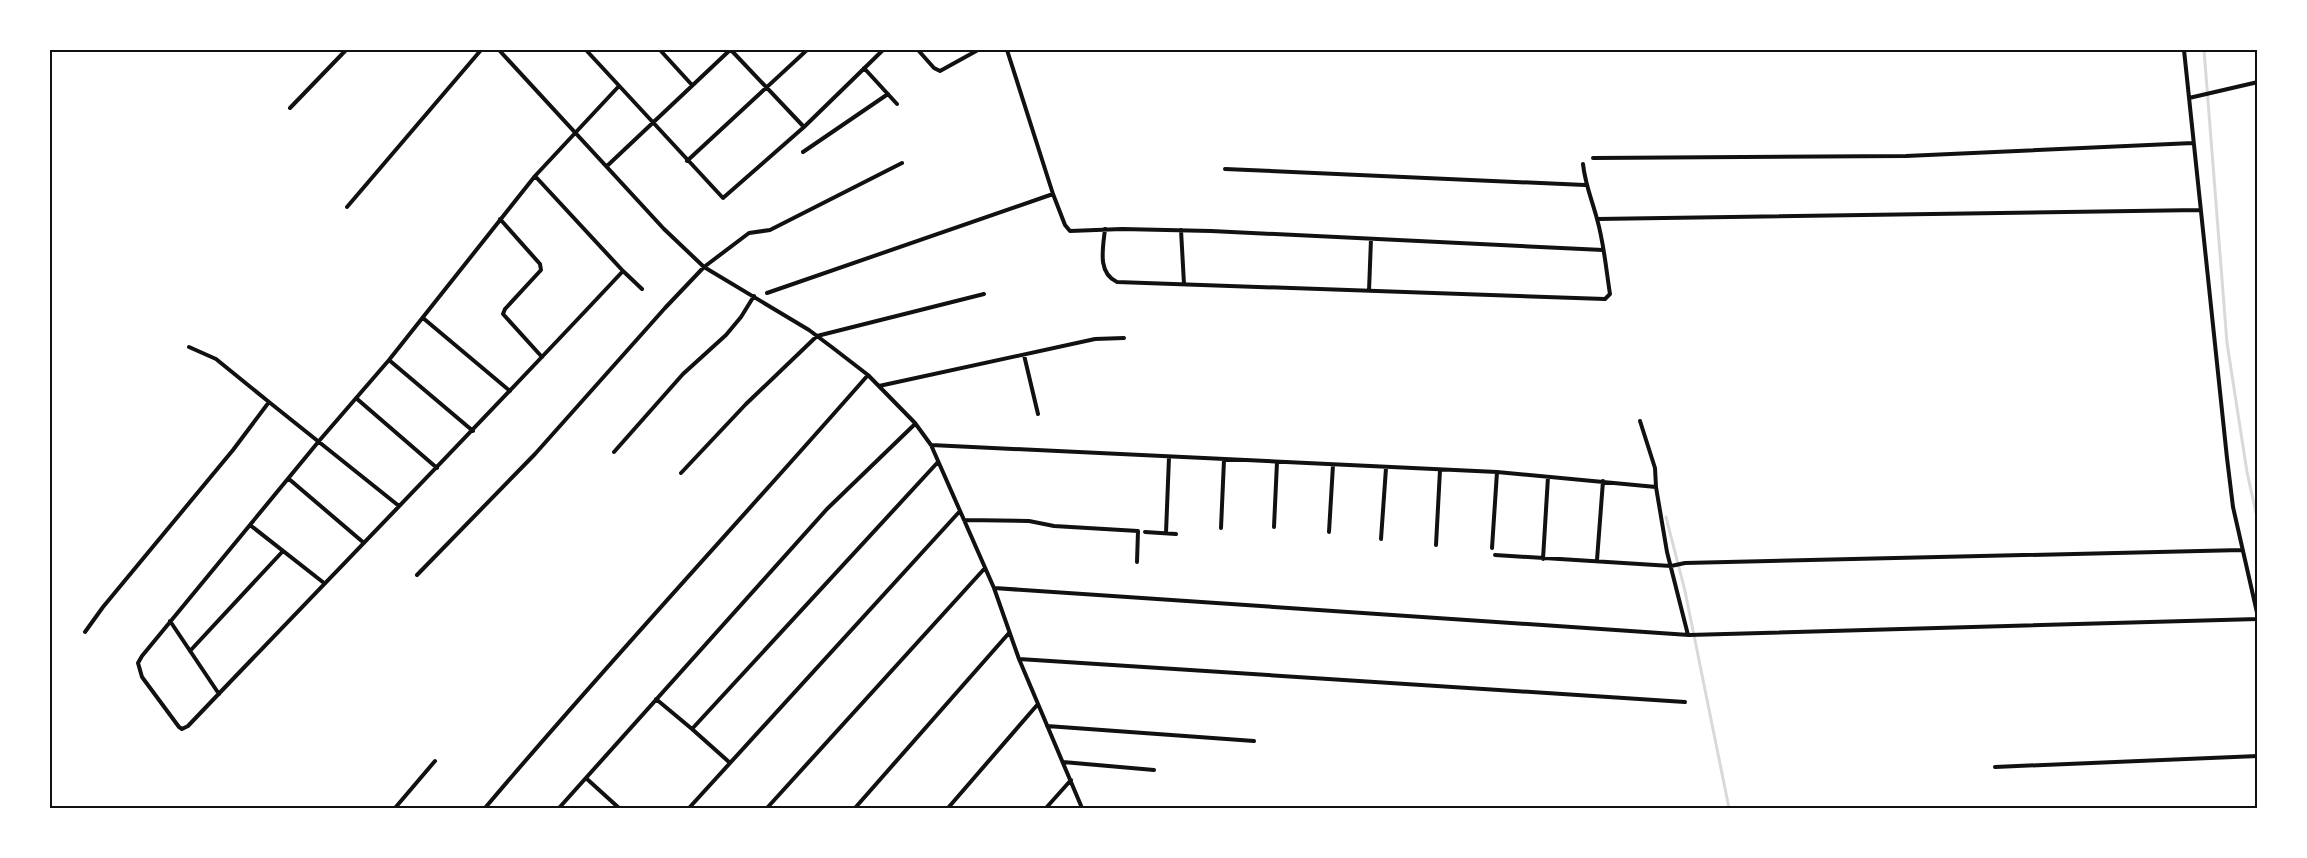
<svg xmlns="http://www.w3.org/2000/svg" width="2307" height="858" font-family="Ubuntu,sans-serif">
<rect width="100%" height="100%" fill="#fff"/>
<g fill="none" stroke-linecap="round" stroke-linejoin="round">
<path stroke="#d9d9d9" stroke-width="3" d="M2204,50l23,293 20,129 11,50
M1666,517l19,74 44,217"/>
<path stroke="#111" stroke-width="4" d="M499,50l165,179 40,38 105,63 24,18 35,27 47,48 16,22 63,143 25,71 63,149
M586,50l137,148 81,-71 79,-77
M660,50l32,35
M731,50l73,77
M918,50l16,18 6,3 38,-21
M1007,50l46,144 12,31 5,6 52,-2 89,2 392,19
M2184,50l43,408 6,49 25,110
M864,68l33,36
M619,86l-84,90 88,95
M2189,98l69,-16
M290,108l56,-58
M803,152l85,-58
M1593,158l313,-2 287,-13
M687,161l120,-111
M607,166l123,-116
M1225,169l360,16
M535,176l-146,184 -70,81 -177,215 -4,7 4,14 37,50 3,2 6,-3c145,-152 292,-302 435,-455l19,18
M347,207l134,-157
M500,219l40,45 1,6 -36,39 -2,5 39,43
M1597,219l603,-9
M1105,229c-2,19 -8,44 12,53l488,17 5,-5c-4,-25 -6,-51 -13,-75 -5,-19 -12,-35 -14,-55
M1181,230l3,54
M1369,291l2,-52
M767,293l286,-99
M423,318l87,73
M189,347l27,12 53,43
M1024,355l14,59
M389,360l84,71
M879,386l216,-47 29,-1
M356,398l81,70
M1640,421l15,47 1,19
M2257,430l1,5
M931,445l566,27 159,15 11,65 21,83
M614,452l69,-78 43,-39 15,-18 13,-21
M681,473l65,-69 71,-68 167,-42
M289,479l75,64
M964,520l65,1 25,5 84,5 -1,31
M250,525l74,58
M1274,527l3,-65
M1221,528l3,-68
M1145,532l31,2
M1329,532l4,-67
M1166,533l3,-76
M1381,539l5,-71
M1436,545l4,-75
M1492,548l5,-76
M1495,555l176,11 14,-3 557,-13
M1543,559l5,-82
M1597,560l6,-79
M417,575l118,-121 130,-146 39,-41 45,-34 21,-3 132,-67
M994,588l695,47 569,-16
M170,621l49,73
M85,632l18,-25 130,-157 36,-48 130,104
M190,651l93,-100
M1019,659l666,43
M656,699l36,30
M1047,726l207,15
M729,762l-37,-33 246,-267
M1063,762l91,8
M1995,767l263,-11
M587,779l32,29
M395,808l40,-47
M485,808c124,-147 256,-288 383,-433
M559,808l268,-299 88,-85
M689,808l271,-297
M767,808l218,-240
M855,808l154,-175
M948,808l90,-104
M1046,808l25,-28"/>
</g>
<rect width="2307" height="858" fill="none" stroke="#ffffff" stroke-width="102"/>
<rect x="51" y="51" width="2205" height="756" fill="none" stroke="#111" stroke-width="2"/>
</svg>
